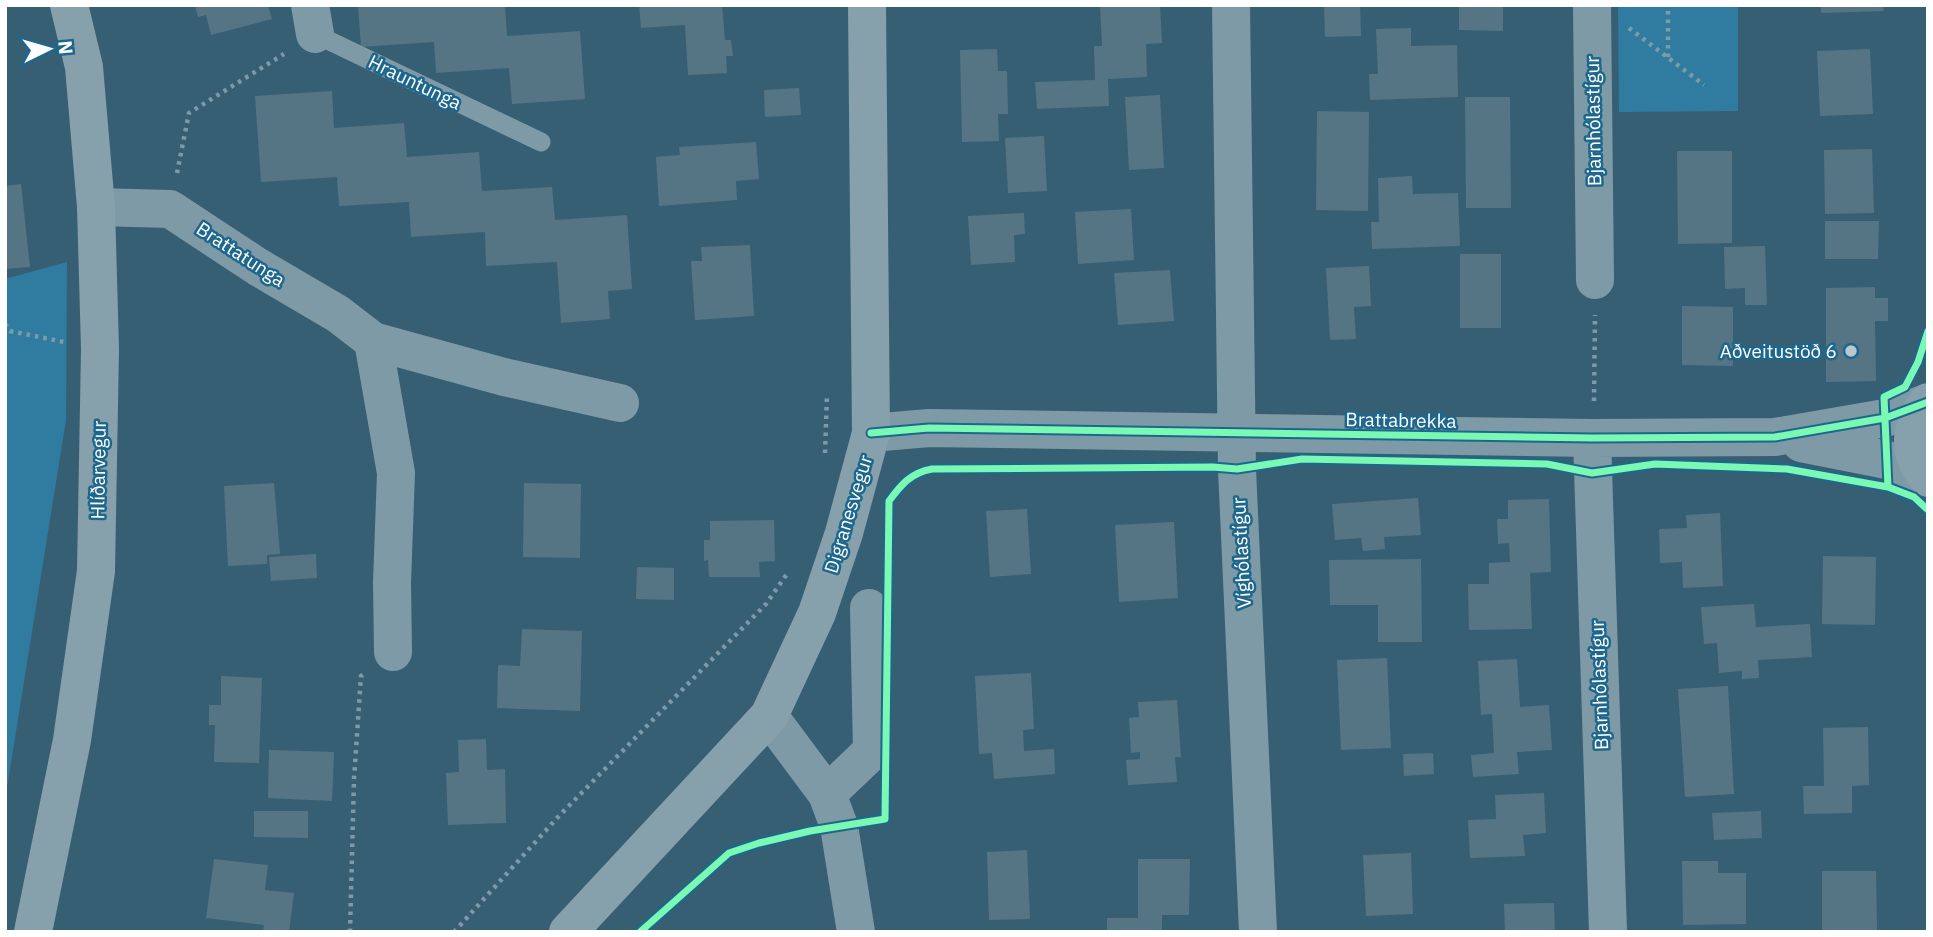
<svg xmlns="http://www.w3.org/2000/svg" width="1933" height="937" font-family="'IBM Plex Sans',sans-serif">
<rect width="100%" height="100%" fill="#375f73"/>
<path fill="#2f7ca0" d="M1618,5h120v106l-119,1z
M67,262l-1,158 -61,380v-521z"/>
<path fill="#557584" d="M195,5h73l4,14 -61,16 -5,-20 -8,2z
M358,5h147l2,31 73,-5 5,68 -73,5 -3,-36 -73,5 -2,-31 -73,5z
M639,5h83l3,35h6l2,16h-7l1,17 -39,2 -3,-50 -44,3z
M1100,5h60l2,38 -16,1 1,33 -39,2 1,27 -72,3 -2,-27 60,-2 -1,-34h8z
M1324,5h36l1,31 -36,1z
M1459,5h44v26l-44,-1z
M1821,5h62l1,6 -63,2z
M1411,28v18l46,-1 1,52 -88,3 -1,-26h9l-2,-45z
M997,49l1,22h9l1,43h-10l1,27 -37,1 -2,-92z
M1870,49l3,65 -53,2 -3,-65z
M799,88l2,27 -36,2 -1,-27z
M332,91l2,37 70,-5 3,34 72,-5 3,39 70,-4 3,33 72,-5 5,74 -24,2 2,28 -49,4 -4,-61 -71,4 -1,-34 -74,5 -2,-35 -70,4 -2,-29 -76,5 -6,-86z
M1160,95l4,73 -35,2 -4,-73z
M1465,97h45l1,111h-45z
M1317,111l52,1 -1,99 -52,-1z
M1044,136l3,55 -39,2 -3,-55z
M756,142l3,37 -23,2 1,19 -78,6 -3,-49 24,-2 -1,-8z
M1872,149l2,64 -49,1 -1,-64z
M1677,151h55v92l-54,1z
M1412,176l1,18 45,-1 2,53 -88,3 -1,-27h8l-1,-44z
M21,184l9,83 -25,2v-83z
M1131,209l3,51 -56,4 -3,-52z
M1024,213l1,21 -11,1 1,27 -44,3 -3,-49z
M1825,221h54l-1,38h-53z
M750,245l4,71 -59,4 -4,-59h11l-1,-14z
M1765,246l2,59h-22v-17l-20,1 -1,-42z
M1460,254h41v74h-41z
M1369,266l2,40 -17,1 2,32 -26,1 -4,-72z
M1170,270l4,51 -56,4 -4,-52z
M1875,287v11h13v23h-13l1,60 -50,1v-94z
M1682,306l51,1v59l-51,-1z
M274,483l6,71 -13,1v9l-39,2 -4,-80z
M524,483l57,1 -1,74 -57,-1z
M1418,498l3,37 -37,2 1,12 -22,2 -2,-13 -26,2 -3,-36z
M1549,499l2,73 -21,1 2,56 -63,1 -1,-46h21v-21l21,-1 -1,-19 -11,1 -1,-25h11v-19z
M1027,509l4,65 -41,3 -4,-66z
M1720,513l3,73 -40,2 -1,-26 -22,1 -1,-34 28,-1 -1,-13z
M774,520l1,41 -16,1 1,15h-51l-1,-17 -4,1v-21h6v-19z
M1174,522l4,76 -59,4 -4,-77z
M316,554l1,24 -46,3 -2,-24z
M1823,556l53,1 -1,68 -53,-1z
M1421,559l1,83h-44v-37h-48l-1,-45z
M637,567l37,1v32l-38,-1z
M1754,604l2,23 54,-3 2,33 -54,3 1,18 -17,1v-8l-23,2 -2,-30 -13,1 -3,-37z
M522,629l60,2 -2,80 -83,-3 1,-43 22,1z
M1387,658l4,90 -50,2 -4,-90z
M1517,659l3,48 29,-2 3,45 -35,2 2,22 -46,3 -2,-22 23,-2 -2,-39 -11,1 -3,-54z
M1031,673l3,56 -11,1 1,21 30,-2 1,25 -61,5 -2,-26 -13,1 -4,-78z
M221,676l41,2 -3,85 -45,-1 1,-37h-6v-20h12z
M1728,686l6,108 -49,3 -7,-108z
M1177,700l4,57h-6l2,25 -49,3 -2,-25 14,-1v-7l-9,1 -2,-35 10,-1 -1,-15z
M1868,727l1,58 -17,1v27l-48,1 -1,-28h21l-1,-58z
M486,739l1,31 18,-1 1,54 -58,2 -2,-52 13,-1 -1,-32z
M269,750l65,2 -2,49 -64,-3z
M1433,753l1,21 -30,2 -1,-22z
M1544,793l2,40 -23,2 2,21 -55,2 -2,-38 28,-1 -1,-24z
M254,811h54v27l-54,-1z
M1761,811l1,27 -48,2 -2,-27z
M1027,850l3,69 -41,1 -2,-68z
M1411,853l2,61 -47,2 -3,-61z
M214,859l54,6 -3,25 29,3 -5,39h-26l1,-7 -58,-7z
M1138,859h52l-1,56h-27v17h-55v-14h31z
M1682,861h36v12h28v51l-63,1z
M1822,871h54l1,59h-55z
M1554,903l1,29h-50l-1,-28z"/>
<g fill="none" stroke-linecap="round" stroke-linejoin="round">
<path stroke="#7e9aa7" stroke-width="4.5" stroke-dasharray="3.5 5" stroke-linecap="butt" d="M1629,28l75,57
M1668,57v-52
M177,173l12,-60 95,-59
M5,324l5,7 54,11
M1594,401l1,-86
M825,453l2,-59
M350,932l4,-153 7,-103 5,-3
M454,932l104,-115 208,-213 23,-33"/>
<path stroke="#7e9aa7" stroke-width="19" d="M315,34l226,108"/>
<path stroke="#7e9aa7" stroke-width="38" d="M310,5l5,29
M1231,5l6,464 21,463
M1592,5l3,275
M96,207l74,2 88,58 80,47 35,27 131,36 116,26
M373,341l23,132 -4,110 1,69
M871,433l58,-5 663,10 183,-1 110,-19 42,-15
M1592,438l16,494
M1801,443l86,17 38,16
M769,716l58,78 12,32 17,106
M827,794l45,-43 -3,-143"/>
<path stroke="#86a0ac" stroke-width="38" d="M1928,402c-19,24 -21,52 0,76
M33,932l39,-192 24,-169 4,-222 -4,-142 -12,-140 -15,-62
M568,932l201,-216 48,-103 27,-80 27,-100 -4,-428"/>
<g stroke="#1e678c" stroke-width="11">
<path id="cycleway" d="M871,433l58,-5 663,10 183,-1 110,-19 43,-16
M1888,487l-4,-90 21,-10 13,-25 10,-31
M640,932l89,-79 30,-10 51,-12 75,-12 4,-318c12,-16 21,-28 43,-32l281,-2 24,2 65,-10 245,5 45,9 63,-9 132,5 101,18 26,10 14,13"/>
</g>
<use href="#cycleway" stroke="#7af9b4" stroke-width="7"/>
</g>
<circle fill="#b9c7ce" stroke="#1e678c" stroke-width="2.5" cx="1851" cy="351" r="7"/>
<g text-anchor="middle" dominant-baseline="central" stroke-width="5" stroke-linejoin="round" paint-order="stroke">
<g font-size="19" fill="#fff" stroke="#1e678c">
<text transform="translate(415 82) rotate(26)">Hrauntunga</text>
<text transform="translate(1593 121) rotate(-91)">Bjarnhólastígur</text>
<text transform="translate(241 254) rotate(33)">Brattatunga</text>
<text transform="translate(1401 420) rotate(1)">Brattabrekka</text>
<text transform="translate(98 470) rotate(-89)">Hlíðarvegur</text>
<text transform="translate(848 514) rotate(-73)">Digranesvegur</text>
<text transform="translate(1241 553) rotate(-93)">Víghólastígur</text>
<text transform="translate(1599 685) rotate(-92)">Bjarnhólastígur</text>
</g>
<g font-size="19" fill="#fff" stroke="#1e678c" text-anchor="end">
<text x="1837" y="351">Aðveitustöð 6</text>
</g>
</g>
<rect width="1933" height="937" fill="none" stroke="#ffffff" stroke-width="14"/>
<g transform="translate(49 49) rotate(85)" stroke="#1e678c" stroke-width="5" paint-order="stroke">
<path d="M0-5L12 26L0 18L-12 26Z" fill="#ffffff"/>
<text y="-10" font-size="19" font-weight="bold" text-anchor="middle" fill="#ffffff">N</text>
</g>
</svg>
